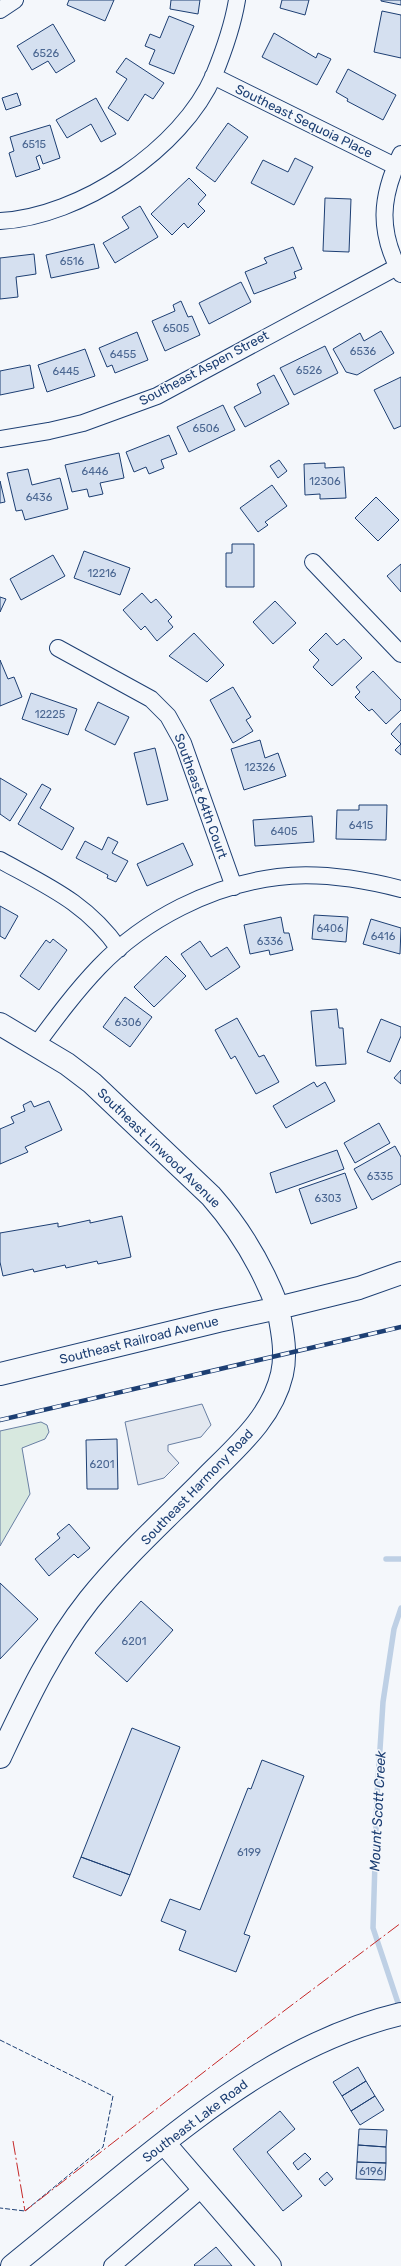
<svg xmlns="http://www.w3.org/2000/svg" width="401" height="2266" font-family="Rubik,sans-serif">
<rect width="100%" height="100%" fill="#f4f7fb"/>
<path fill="#d7e8df" stroke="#687fa3" d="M41,1422l6,3 2,7 -4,7 -23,9 8,46 -30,52v-115z"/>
<path fill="#e3e8f0" stroke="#687fa3" d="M202,1404l9,21 -10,12 -33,8v6l11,12 -15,15 -26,7 -13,-63z"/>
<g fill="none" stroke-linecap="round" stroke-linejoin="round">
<path stroke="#bed0e5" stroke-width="5.5" d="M386,1559h15
M400,2009l-27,-81 4,-132 6,-94 11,-73 7,-21"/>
</g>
<path fill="#d5e0f0" stroke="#1d3f73" d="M69,0h45l-9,21 -38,-16z
M171,0h29l-2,14 -28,-5z
M282,0h27l-4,15 -25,-7z
M381,0h20v5l-20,-4z
M382,11l19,4v43l-27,-6z
M169,16l25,10 -20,48 -25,-10 6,-14 -10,-4 5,-12 10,4z
M53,24l22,37 -19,12 -8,-12 -16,9 -15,-24z
M274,33l42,25 2,-5 13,6 -14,26 -55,-28z
M126,58l38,25 -11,16 -8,-5 -17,27 -20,-13 19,-29 -11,-7z
M348,69l48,26 -13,25 -36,-19 1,-2 -12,-7z
M17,93l4,12 -15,5 -4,-12z
M96,98l20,36 -15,8 -10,-18 -24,14 -11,-18z
M228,123l20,14 -33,45 -19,-14z
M50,125l10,33 -17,6 -3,-9 -4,2 4,12 -24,8 -7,-24 5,-2 -4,-14z
M295,158l18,9 -19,38 -43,-22 12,-23 25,12z
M189,178l17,17 -8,9 7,7 -17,17 -4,-5 -12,12 -21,-21z
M325,198l26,1 -2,53 -26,-1z
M140,206l18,31 -43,26 -12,-20 26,-15 -7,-11z
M94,244l5,24 -48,10 -5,-23z
M293,247l9,22 -8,3 2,6 -42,16 -9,-22 22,-9 -3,-5z
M34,254l2,20 -20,3 2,20 -18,2v-41z
M241,282l10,20 -42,22 -10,-21z
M181,301l7,16 4,-1 8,19 -35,16 -13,-30 23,-10 -2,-6z
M381,331l13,22 -37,22 -11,-3 -13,-23 27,-16 4,8z
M137,332l11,28 -33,13 -3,-8 -5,2 -8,-19z
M325,346l13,27 -44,22 -14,-27z
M85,349l10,27 -48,16 -9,-27z
M30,365l4,23 -34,7v-24z
M274,375l15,29 -44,23 -11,-20 27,-14 -4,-9z
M401,377v49l-7,3 -20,-39z
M223,405l12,25 -46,22 -12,-25z
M169,435l8,19 -16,6 3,8 -15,6 -3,-7 -12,5 -8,-20z
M119,453l5,25 -24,5 3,11 -14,3 -2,-8 -15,3 -7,-27z
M279,460l8,11 -9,7 -8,-12z
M325,463v5l19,-1 2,31 -26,1v-5l-15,1 -1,-31z
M28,469l4,16 28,-7 8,31 -43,11 -3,-10 -6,1 -9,-38z
M0,481l5,21 -5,1z
M272,485l15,21 -22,16 3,3 -10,7 -18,-24z
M376,497l23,23 -21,21 -23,-23z
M232,544h22v43h-28v-34h6z
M84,551l46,17 -10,27 -46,-17z
M53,555l12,21 -44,24 -11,-21z
M401,564v28l-14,-16z
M142,593l9,10 5,-4 16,18 -4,4 5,6 -16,14 -12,-15 -4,4 -18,-20z
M0,597l6,2 -6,13z
M275,601l21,22 -23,21 -20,-22z
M194,633l30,32 -17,17 -38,-26z
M326,633l11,12 7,-6 18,19 -30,28 -19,-19 6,-7 -10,-10z
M0,660l8,19 6,-2 8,20 -22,9z
M373,671l28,29v10l-15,14 -14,-15 -3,2 -14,-14 5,-5 -4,-5z
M233,687l18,30 -5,3 7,11 -20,12 -23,-43z
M31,693l46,16 -9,26 -46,-16z
M98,702l31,15 -14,28 -30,-15z
M401,723v21l-10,-10z
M260,740l5,18 13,-5 8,23 -42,14 -13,-41z
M401,744v11l-6,-5z
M155,748l13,52 -21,5 -13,-52z
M0,778l27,16 -17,27 -10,-7z
M42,784l9,5 -11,19 34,20 -12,22 -44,-26z
M359,805h28l-1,35 -50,-1 1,-29h22z
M312,816l2,26 -59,4 -2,-26z
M108,837l10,5 -6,11 16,8 -12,21 -9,-4 1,-3 -32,-17 9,-17 17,9z
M183,843l10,22 -46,21 -10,-22z
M0,906l18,10 -13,23 -5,-3z
M314,915l34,2 -2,25 -34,-3z
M281,917l3,16h5l4,17 -23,5 -1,-5 -19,4 -6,-29z
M371,919l30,9 -1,26 -37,-10z
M53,939l14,11 -28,40 -19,-14 26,-36 4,3z
M200,941l11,16 16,-10 13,20 -34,23 -25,-36z
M166,956l20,20 -32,31 -20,-20z
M125,997l27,20 -22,30 -27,-20z
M337,1009l2,19h4l3,36 -30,2 -5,-55z
M237,1018l22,39 5,-2 15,27 -23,12 -21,-38 -4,3 -16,-29z
M381,1019l20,8v9l-11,26 -23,-10z
M401,1070v14l-7,-6z
M314,1082l3,5 8,-5 10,19 -49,27 -13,-22z
M31,1101l3,6 15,-6 13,29 -37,17 3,5 -28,12v-35l14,-6 -3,-6 14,-6 -2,-6z
M379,1123l11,20 -35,20 -11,-20z
M395,1146l6,11v27l-29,16 -18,-31z
M337,1150l7,19 -68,24 -6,-20z
M345,1173l12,35 -46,16 -12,-35z
M122,1216l9,41 -33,7 -1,-3 -31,7 -1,-3 -31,7 -1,-3 -30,7 -3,-14v-29l58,-10v4l32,-7v3z
M117,1439l1,50h-31l-1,-49z
M69,1524l21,24 -12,10 -4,-4 -25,22 -14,-17 25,-21 -3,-4z
M0,1583l38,36 -38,40z
M141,1601l32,29 -46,52 -32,-29z
M132,1728l48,19 -50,128 -49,-18z
M262,1760l42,16 -60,158 6,2 -14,36 -57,-22 7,-19 -25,-10 9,-22 30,11 48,-122 3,1z
M81,1857l49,18 -9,21 -48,-19z
M358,2067l8,14 -24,15 -9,-14z
M366,2081l9,15 -24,15 -9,-15z
M375,2096l9,14 -24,15 -9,-14z
M280,2111l15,18 -28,23 35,44 -19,15 -50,-62z
M359,2129l28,1 -1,17 -28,-2z
M358,2145l28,2v16l-29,-1z
M305,2153l6,6 -13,11 -5,-7z
M357,2162l29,1 -1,17 -29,-1z
M327,2172l6,7 -8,7 -6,-7z
M216,2247l16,19h-37l-1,-1z"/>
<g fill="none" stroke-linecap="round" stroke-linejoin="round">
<g stroke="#1d3f73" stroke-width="18">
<path id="street" d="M0,10l15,-10
M213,76l182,90
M401,154c-21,44 -23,77 0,120
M0,221c80,-4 182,-72 214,-146 9,-22 19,-51 23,-75
M0,439l49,-8 34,-8 74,-27 240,-129
M313,562l88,92
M58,648l93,51 17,17 15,27 51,144
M0,860c47,26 87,43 119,89
M36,1045c20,-27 40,-54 63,-78 46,-48 113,-82 179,-90 40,-5 84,2 123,12
M112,2266l92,-79"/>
</g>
<g stroke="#1d3f73" stroke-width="24">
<path id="secondary" d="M0,1024l67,40 25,19 119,113c30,34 51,70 67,112l-60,13 -218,53
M164,2143l106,123
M12,2266c40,-33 80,-65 120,-98 82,-66 164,-129 269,-154"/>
</g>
<g stroke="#1d3f73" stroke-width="24">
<path id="primary" d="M0,1757c26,-55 51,-109 89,-157 36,-45 80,-84 120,-125 29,-29 63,-58 73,-101 5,-22 0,-44 -4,-66l81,-20 42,-15"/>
</g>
<use href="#street" stroke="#f4f7fb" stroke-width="16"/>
<use href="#secondary" stroke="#f4f7fb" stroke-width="22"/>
<use href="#primary" stroke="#f4f7fb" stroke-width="22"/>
<g stroke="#1d3f73" stroke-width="4.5">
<path id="rail" d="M0,1420l401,-93"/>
</g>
<use href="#rail" stroke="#f4f7fb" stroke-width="3" stroke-dasharray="9" stroke-linecap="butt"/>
<path stroke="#1d3f73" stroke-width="1" stroke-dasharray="5 2" stroke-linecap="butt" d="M0,2040l113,56 -10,51 -78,64 -25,-3"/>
<path stroke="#c62828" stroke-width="1" stroke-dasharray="14 3 2 3" stroke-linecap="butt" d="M13,2141l12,70 215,-167 161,-121"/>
</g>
<g text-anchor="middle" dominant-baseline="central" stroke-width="3" stroke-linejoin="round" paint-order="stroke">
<g font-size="11" fill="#4b6792">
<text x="46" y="53">6526</text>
<text x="34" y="144">6515</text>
<text x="72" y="261">6516</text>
<text x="176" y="328">6505</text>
<text x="363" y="351">6536</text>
<text x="123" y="354">6455</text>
<text x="309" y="370">6526</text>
<text x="66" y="371">6445</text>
<text x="206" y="428">6506</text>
<text x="95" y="471">6446</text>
<text x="325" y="481">12306</text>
<text x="39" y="497">6436</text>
<text x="102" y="573">12216</text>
<text x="50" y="714">12225</text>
<text x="260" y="767">12326</text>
<text x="361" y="825">6415</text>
<text x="284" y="831">6405</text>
<text x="330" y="928">6406</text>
<text x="383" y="936">6416</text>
<text x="270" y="941">6336</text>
<text x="128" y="1022">6306</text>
<text x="380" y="1176">6335</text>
<text x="328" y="1198">6303</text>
<text x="102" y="1464">6201</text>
<text x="134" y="1641">6201</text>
<text x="249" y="1852">6199</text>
<text x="371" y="2171">6196</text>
</g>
<g font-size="13" fill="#1d3f73" stroke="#f4f7fb">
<text transform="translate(304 121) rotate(26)">Southeast Sequoia Place</text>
<text transform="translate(204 368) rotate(-28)">Southeast Aspen Street</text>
<text transform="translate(201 796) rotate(70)">Southeast 64th Court</text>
<text transform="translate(159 1148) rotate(44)">Southeast Linwood Avenue</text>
<text transform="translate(139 1340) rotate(-14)">Southeast Railroad Avenue</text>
<text transform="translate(197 1487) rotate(-46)">Southeast Harmony Road</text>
<text transform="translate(195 2121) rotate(-37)">Southeast Lake Road</text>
</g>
<g font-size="14" font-style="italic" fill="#1d3f73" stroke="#f4f7fb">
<text transform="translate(378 1811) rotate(-87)">Mount Scott Creek</text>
</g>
</g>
</svg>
